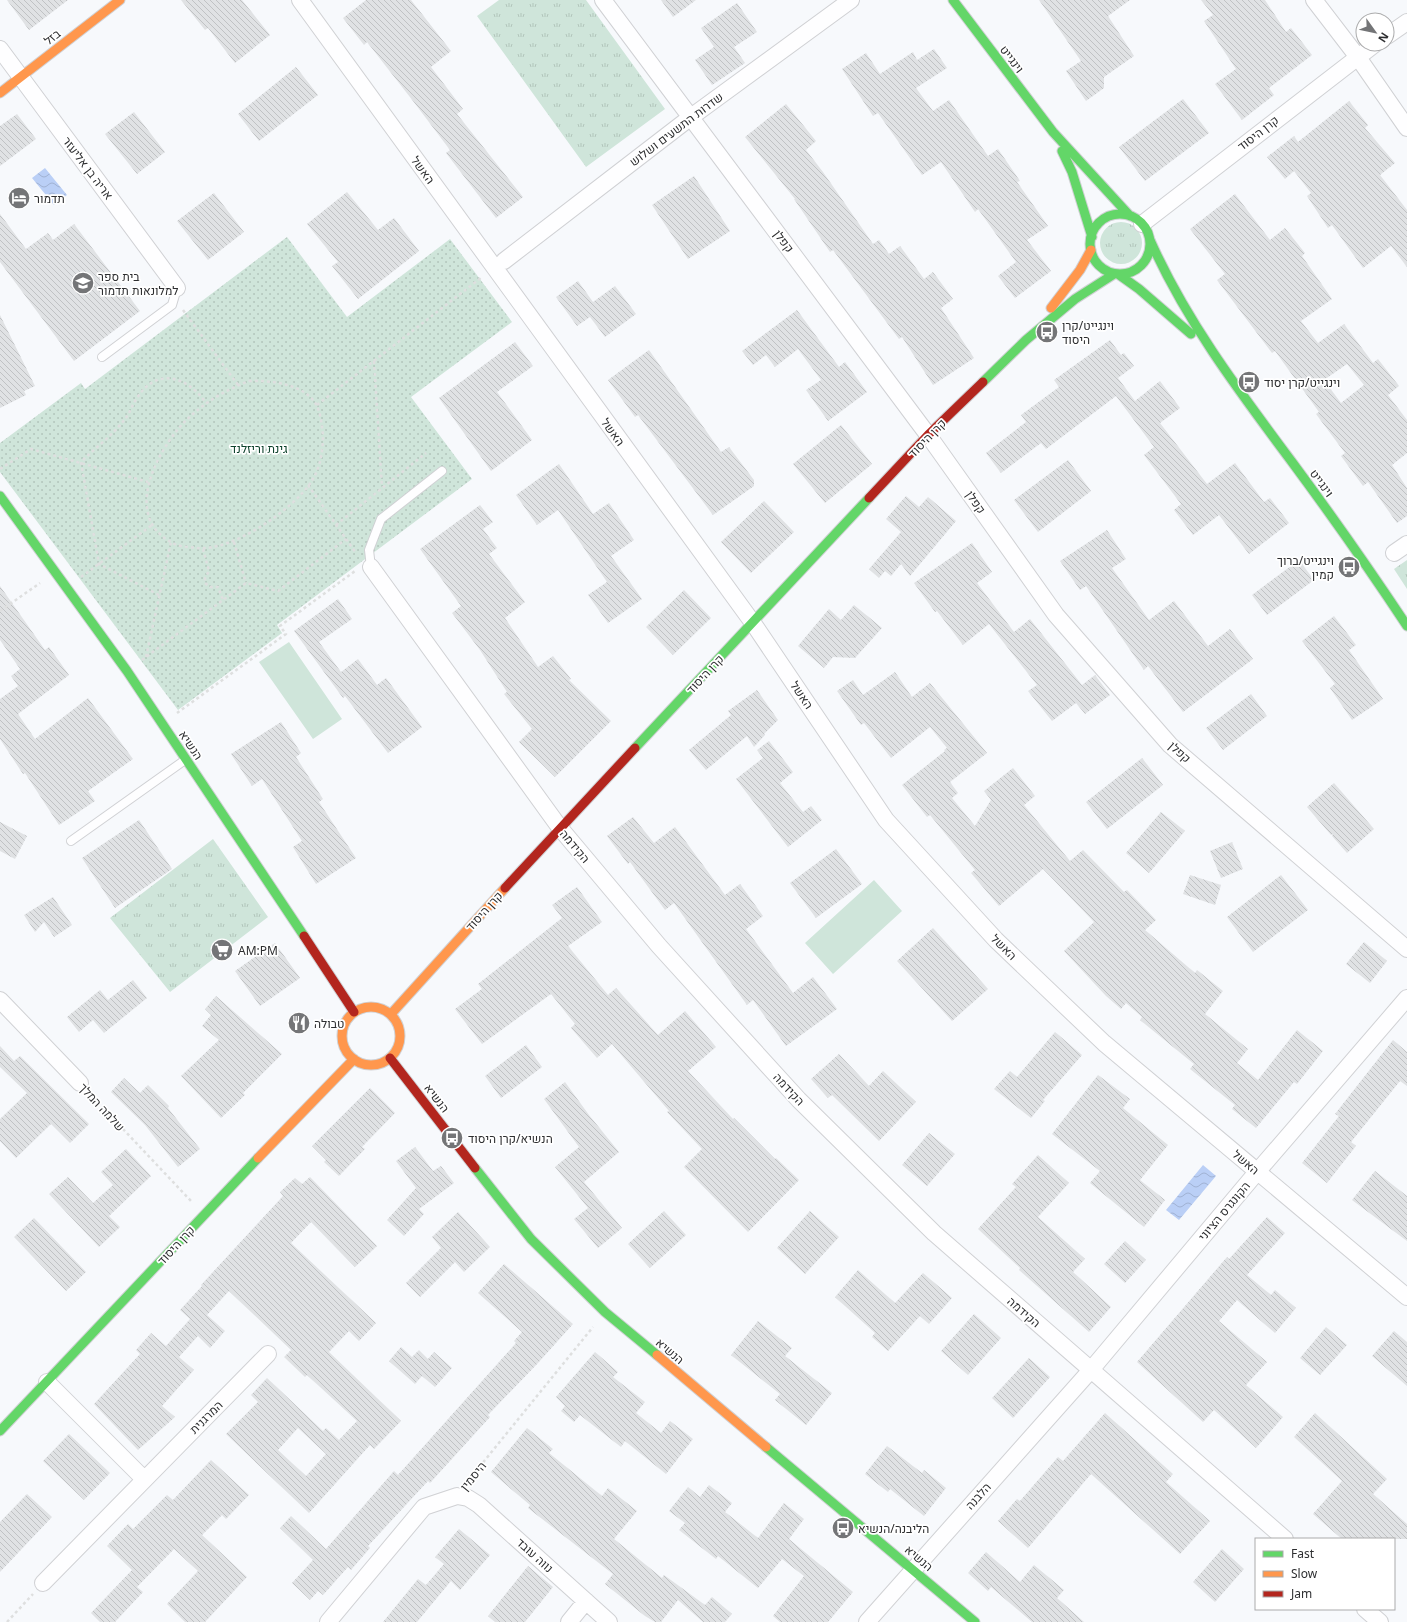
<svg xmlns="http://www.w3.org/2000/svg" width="1407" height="1622" font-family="'Noto Sans',Heebo,sans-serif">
<defs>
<pattern id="grass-tufts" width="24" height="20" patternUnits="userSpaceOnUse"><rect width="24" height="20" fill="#cfe5da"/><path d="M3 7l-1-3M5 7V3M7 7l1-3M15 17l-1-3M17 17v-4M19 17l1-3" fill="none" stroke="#b2c5bb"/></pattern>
<pattern id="park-dots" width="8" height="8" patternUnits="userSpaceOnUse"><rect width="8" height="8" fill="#cfe5da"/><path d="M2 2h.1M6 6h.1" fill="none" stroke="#b2c5bb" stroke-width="1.8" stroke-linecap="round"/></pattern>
<pattern id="water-waves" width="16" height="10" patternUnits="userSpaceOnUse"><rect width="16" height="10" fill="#bacff6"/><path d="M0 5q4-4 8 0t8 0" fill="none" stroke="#a0b2d3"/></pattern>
<pattern id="building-back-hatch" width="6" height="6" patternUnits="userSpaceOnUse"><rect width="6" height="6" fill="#e0e2e4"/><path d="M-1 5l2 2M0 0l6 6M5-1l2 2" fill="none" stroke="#c0c2c4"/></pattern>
</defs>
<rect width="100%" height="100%" fill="#f7f9fc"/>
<path fill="url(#grass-tufts)" d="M499,0h87l79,109 -79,58 -109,-151z
M1100 243a21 21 0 1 1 42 0a21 21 0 1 1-42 0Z
M1407,560v29l-13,-20z
M213,839l55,78 -98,75 -60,-74z"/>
<path fill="url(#park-dots)" d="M287,237l60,80 103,-78 62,83 -101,75 61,82 -195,146 5,8 -104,77 -178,-238v-29l81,-60 4,6z"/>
<path fill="#cfe5da" d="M289,642l53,77 -29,20 -54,-77z
M874,880l28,31 -69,63 -28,-31z"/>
<path fill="url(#water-waves)" d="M45,168l22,27 -13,10 -22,-27z
M1203,1165l13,11 -37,44 -13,-10z"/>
<path fill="url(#building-back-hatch)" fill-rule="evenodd" d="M7,0h61l-39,30z
M181,0h61l28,35 -35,28 -27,-35 -3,2z
M366,0h45l40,51 -20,16 32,42 -6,5 66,83 -27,21 -50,-65 4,-3 -37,-49 -46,-59 -3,3 -21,-27z
M661,0h35l-23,17z
M1039,0h91l-22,16 26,40 -30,21v11l-18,13 -20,-30 15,-10z
M1201,0h64l21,32 5,-4 21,27 -43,33 5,7 -32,25 -27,-36 21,-15 -32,-48 9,-6z
M737,3l20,29 -23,15 11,16 -33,22 -17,-25 19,-13 -13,-19z
M934,49l13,19 -31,20 17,23 16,-11 39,56 10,-7 22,32 -3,1 31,44 -21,14 24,31 -36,27 -17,-22 18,-14 -38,-53 -3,3 -34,-50 -19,13 -44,-62 -5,3 -31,-47 24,-16 14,21 33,-22 4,8z
M296,67l22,28 -59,46 -21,-27z
M1183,99l26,34 -64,48 -26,-34z
M1349,101l19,24 -3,3 30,35 -15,12 27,35v57l-16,-21 -28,22 -31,-43 -4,3 -21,-32 4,-3 -17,-22 -9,8 -18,-22 27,-21 4,6z
M786,104l30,37 -10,9 17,22 50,72 6,-4 10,14 11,-8 24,33 9,-7 20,27 -12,9 33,50 -41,27 -31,-48 -3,2 -66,-89 -3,2 -36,-53h1l-50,-62z
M134,112l31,40 -28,22 -32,-40z
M17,114l19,25 -36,27v-40z
M694,176l36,55 -42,28 -36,-54z
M347,192l31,38 16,-12 25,33 -61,48 -26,-33 6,-4 -31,-38z
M214,193l30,39 -36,28 -31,-39z
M1235,194l35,46 15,-12 20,25 -3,3 30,43 -31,22 17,22 26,-19 29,39 5,-4 21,27 -11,9 19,25v33l-15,12 15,23v28l-10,7 -29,-41 -5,4 -22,-30 4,-3 -29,-39 3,-2 -44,-61 -3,2 -55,-73 8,-6 -35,-45zM1347,364l17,21 -23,18 -17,-23z
M0,214l26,35 22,-16 5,7 21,-16 66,87 -66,50 -74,-99z
M578,281l15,21 22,-16 21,28 -31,23 -15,-20 -13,9 -21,-29z
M797,310l42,57 6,-5 22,30 -39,29 -22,-31 15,-10 -23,-31 -23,18 -9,-12 -13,10 -11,-14z
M0,315l35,71 -11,5 2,4 -26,13z
M1110,340l11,15 3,-2 10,13 -16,12 17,23 25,-20 20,27 -20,15 47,61 28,-21 29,39 6,-4 19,25 -40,31 -30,-39 -26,20 -19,-25 7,-6 -37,-49 10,-8 -38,-51 -70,53 -5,-6 -40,30 -15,-20 40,-31 -5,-7 38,-28 -5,-7z
M515,342l18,24 -36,26 35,48 -41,31 -52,-73z
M649,350l72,102 8,-5 25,33v6l-41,29 -75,-100 -3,2 -27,-37z
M841,425l31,39 -47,39 -32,-39z
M1068,460l23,31 -53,41 -24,-32z
M559,464l34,50 16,-11 25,37 -23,16 31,43 -34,24 -20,-28 19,-13 -49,-72 -21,15 -21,-30z
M906,496l13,11 9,-10 28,24 -46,55 -9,-12 -10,12 -6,-5 -6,7 -10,-9 32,-37 -15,-13z
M764,501l30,31 -43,41 -30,-31z
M480,505l13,17 -10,7 14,19 -8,6 36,48 -20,16 33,49 15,-11 18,23 -2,1 42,41 -56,56 -36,-35 13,-13 -28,-35 3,-2 -27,-42 -28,-37 9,-7 -41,-57z
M1107,530l19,29 -14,9 37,52 25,-19 34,45 22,-17 23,30 -70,53 -35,-46 -4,4 -58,-84 -6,4 -20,-29z
M972,543l20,29 -15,11 37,49 16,-13 52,66 13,-10 15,20 -25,19 -9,-11 -24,18 -24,-30 9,-6 -48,-61 -26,21 -26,-34 -2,1 -21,-29z
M1299,560l15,20 -47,35 -15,-20z
M0,586l45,64 4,-3 20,28 -51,39 17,25 53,-41 45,61 -45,32 7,10 -36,24 -34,-52 -2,1 -23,-35v-40l18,-13 -7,-10 9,-7 -20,-29z
M684,590l27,28 -38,37 -27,-28z
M338,599l14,20 -33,23 22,30 17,-13 19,26 9,-7 36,49 -34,26 -43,-57 -2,2 -49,-67z
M854,605l28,23 -27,30 -22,-1 -9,11 -26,-22 31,-37 12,11z
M1334,616l22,29 -7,5 34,49 -31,21 -22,-32 5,-4 -33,-43z
M895,672l17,25 18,-14 57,70 -37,29 8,11 -6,5 23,28 16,-26 -7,-9 29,-23 22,28 -11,9 46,56 13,-11 41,42 3,-2 29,30 -11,10 50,43 2,-3 26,21 -18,23 43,35 -11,14 21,17 39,-50 26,21 -26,33 -3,-2 -38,46 -24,-19 3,-4 -45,-36 4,-5 -54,-44 2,-3 -16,-14 -5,6 -15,-13 -42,-45 30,-29 -51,-53 -44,37 -28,-33 4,-3 -45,-55 -3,2 -25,-32 43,-34 -1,-1 3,-2 -17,-21 -39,31 -27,-35 -3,2 -24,-34 16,-11 10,15z
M757,690l21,30 -14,14 1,1 -11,12 -7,-11 -41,34 -17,-20 42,-35 -3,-4z
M1251,694l16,22 -44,34 -17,-22z
M281,722l20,31 -5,4 27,42 -4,3 37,56 -40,26 -23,-37 9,-6 -40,-62 -10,7 -21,-32z
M769,741l24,31 -13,11 23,29 8,-6 11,14 -34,27 -52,-68 27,-21 -6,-8z
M1142,758l21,27 -56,44 -21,-27z
M1334,783l40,46 -27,24 -15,-17 1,-2 -2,1 -24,-28z
M1161,812l24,19 -36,42 -23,-20z
M633,817l21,26 21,-16 50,68 15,-11 23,32 -17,13 47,64 20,-16 24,32 -51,37 -33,-46 -6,5 -73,-102 -9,7 -35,-48 -2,2 -21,-28z
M139,820l33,49 -57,39 -33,-50z
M0,822l27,14 -12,23 -15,-8z
M1232,842l11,27 -22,9 -11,-27z
M836,849l26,35 -46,34 -26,-35z
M1190,875l31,10 -6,20 -32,-11z
M1281,875l27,35 -55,42 -26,-35z
M577,887l25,35 -34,24 40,49 8,-7 42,47 27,-24 31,36 -28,24 45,48 1,-1 41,41 1,-1 23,22 -51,52 -64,-65 18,-18 -35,-37 2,-1 -57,-67 -15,14 -26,-30 4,-4 -24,-30 -69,50 -27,-35 27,-20 -4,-5 84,-66 -10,-13z
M53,897l19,28 -18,12 -10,-15 -9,10 -11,-17z
M933,928l55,61 -36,32 -55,-60z
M1364,942l23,19 -17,22 -24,-19z
M275,943l25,35 -40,28 -25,-35z
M133,980l14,18 -43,35 -11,-13 -14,12 -12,-15 33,-27 8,10z
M216,996l66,58 -39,39 2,2 -24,23 -40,-42 38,-36 -17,-14 9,-11 -6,-6z
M1055,1032l27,23 -39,45 2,1 -14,17 -37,-29 16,-18 7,6z
M1393,1040l14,12v34l-7,-5 -49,61 5,4 -29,37 -25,-20 37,-47 -4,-2z
M526,1045l16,22 -41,31 -16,-22z
M0,1046l14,15 6,-5 69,68 -19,19 -19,-19 -35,34 -16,-17v-22l27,-26 -27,-26z
M839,1054l30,32 14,-15 33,31 -37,39 -47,-46 -4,3 -17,-19z
M1098,1075l32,24 -7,9 45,37 -28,35 25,20 -21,27 -54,-44 10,-12 -48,-37z
M124,1078l16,15 8,-8 21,21 -1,2 32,41 -22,18 -33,-42 -34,-33z
M565,1082l24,33 30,37 -35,30 38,46 -24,20 -24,-29 14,-11 -33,-41 24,-20 -35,-48z
M370,1088l25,25 -33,34 3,2 -26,27 -15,-14 2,-2 -14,-14z
M929,1133l26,21 -28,32 -25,-21z
M415,1147l18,24 8,-5 13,17 -35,26 5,5 -20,22 -17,-16 29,-32 -20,-27z
M126,1149l25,27 -42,40 11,11 -21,20 -50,-53 19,-17 25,26 20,-18 -12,-13z
M1038,1155l31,28 -31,34 47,42 -12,13 38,35 -22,25 -70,-62 1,-2 -42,-39 38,-42 -4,-3z
M1375,1171l32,25v45l-55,-41z
M310,1177l67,69 -22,21 -44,-45 -20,21 85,80 -17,18 -10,-10 -20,21 72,69 -27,28 -4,-4 -61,68 -83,-79 32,-32 -7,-7 16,-17 56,53 3,-3 13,12 18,-19 -50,-46 -2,2 -21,-20 7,-7 -62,-59 -22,24 18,16 -15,17 -12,-12 -19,21 15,13 -32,36 13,11 -37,33 -44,-46 46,-50 -4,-4 15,-17 15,13 24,-27 -10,-9 22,-24 -1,-1 82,-89 -3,-4 15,-14 7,6zM298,1428l28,26 -20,22 -28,-26z
M664,1211l22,24 -36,33 -22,-24z
M810,1211l29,26 -34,37 -28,-26z
M458,1212l32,35 -26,25 -9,-10 -35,35 -14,-14 35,-35 -9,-11z
M1267,1217l18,16 -38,42 24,20 4,-5 21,18 -21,25 -38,-33 -18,21 48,41 -21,23 37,32 -27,31 -42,-38 -11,12 -66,-60 90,-105 2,2z
M34,1218l52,54 -20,19 -52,-54z
M1125,1241l21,19 -21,23 -21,-19z
M504,1264l69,60 -35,39 -50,52 2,2 -60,66 -2,-2 -60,65 2,2 -19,22 -3,-3 -25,28 -5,-4 -8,9 -18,-17 21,-23 -33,-32 11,-12 35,33 68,-78 4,4 118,-132 -2,-2 8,-9 -44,-39z
M858,1270l37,33 28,-30 29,25 -23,26 -9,-8 -32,35 -16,-14 3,-4 -40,-36z
M974,1314l27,24 -33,37 -27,-24z
M758,1321l34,27 -7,8 47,37 -26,32 -31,-25 5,-6 -49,-39z
M1326,1327l21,18 -27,30 -20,-17z
M1394,1331l13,11v44l-35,-30z
M401,1347l11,10 7,-7 9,9 6,-7 18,16 -17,19 -13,-11 -7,8 -26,-23z
M595,1352l23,20 -5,5 32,25 -9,11 25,20 9,-12 23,18 -27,35 -41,-33 -4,6 -41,-32 -6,7 -13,-11 4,-5 -9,-9z
M1029,1358l21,19 -37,41 -21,-20z
M1105,1413l68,61 -7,8 44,39 -30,33 -89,-80 -63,74 -30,-27 19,-22 3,2 38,-44 5,4z
M1315,1413l72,66 -14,15 34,30v15h-65l-29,-25 29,-33 -48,-44z
M527,1428l26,21 -4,4 53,43 6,-8 29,23 -23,28 48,39 2,-3 41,30 7,-8 20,17 -7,8h-22l-25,-22 -17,22h-6l-10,-6 -40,-32 8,-10 -85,-66 2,-3 -39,-33z
M69,1434l41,39 -26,27 -41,-39z
M887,1446l35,27 2,-3 22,18 -22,28 -34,-27 -2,3 -23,-18z
M211,1460l38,35 -23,24 -4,-4 -20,20 45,42 -42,45h-20l-18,-18 31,-33 -24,-22 -37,38 6,5 -28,30h-15l-9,-9 41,-43 -25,-24 21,-22 5,5 34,-34 6,5z
M709,1485l23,18 -7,9 33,26 26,-35 20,16 -15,20 64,53 -25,30h-48l-7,-6 31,-40 -22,-17 -24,29 -40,-32 -2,3 -37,-29 6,-7 -16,-12 19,-24 12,10z
M27,1494l25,23 -52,55v-50z
M459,1529l31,26 -30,35 -9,-9 -34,41h-34l35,-43 8,6 18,-21 -9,-7z
M1222,1549l22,20 -29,33 -22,-20z
M986,1552l34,30 14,-17 30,25 -7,8 27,24h-52l-41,-35 -3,4 -20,-18z
M528,1566l25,21 -28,35h-30l-7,-6z"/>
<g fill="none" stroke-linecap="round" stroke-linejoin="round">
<g stroke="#d0d1d4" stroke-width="10">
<path id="lane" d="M102,357l70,-52 5,-17
M371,567l-2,-17 12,-31 61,-48
M71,841l114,-81"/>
</g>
<g stroke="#d0d1d4" stroke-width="18">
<path id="street" d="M300,0l453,623 133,197 110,120 108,103 303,254
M603,0l325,435 128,180 114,130 237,204
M1314,0l43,56 50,72
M1387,36l20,-14
M0,49l177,239
M1142,224l233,-180
M504,261l187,-144 160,-117
M1394,553l13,-9
M371,567l189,261 99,118 140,154 135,133 351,306
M0,1000l80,83
M47,1382l97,97
M43,1583l225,-229
M1365,1609l15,13
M328,1622l96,-115 33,-11 11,2 11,7 130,117
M569,1622l17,-21
M867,1622l223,-251 167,-199 150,-174"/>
</g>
<g stroke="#d0d1d4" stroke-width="11">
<path id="fast" d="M953,0l100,132 77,84
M1062,151l10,21 20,65
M1090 244a30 30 0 1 1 60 0a30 30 0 1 1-60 0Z
M1150,240c36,81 89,151 142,222 40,54 78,108 115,164
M1118,274l21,15 52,45
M983,382l43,-42 49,-41 39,-25
M0,496l127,175 177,265
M635,748l234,-250
M475,1168l56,71 74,73 52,43
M0,1431l258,-273
M766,1447l209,175"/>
</g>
<g stroke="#d0d1d4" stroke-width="11">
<path id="slow" d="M0,93l120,-93
M1051,308l29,-38 11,-20
M342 1036a29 29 0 1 1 58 0a29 29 0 1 1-58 0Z
M391,1014l114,-126
M258,1158l96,-99
M657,1355l109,92"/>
</g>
<g stroke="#d0d1d4" stroke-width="11">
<path id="jam" d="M869,498l59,-63 55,-53
M505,888l130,-140
M304,936l50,76
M390,1058l85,110"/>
</g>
<path stroke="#dedfdf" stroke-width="2.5" stroke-dasharray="3 3" stroke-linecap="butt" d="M183,310l55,75
M374,361l8,126
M249,381c21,-1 57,3 68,25 4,9 5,20 6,30 0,15 -3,33 -12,46 -18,28 -80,70 -114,66 -6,-1 -14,-1 -20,-3 -54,-23 -25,-85 2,-117 19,-22 44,-37 70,-47z
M317,405l165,-128
M0,469l31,-20 117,33
M308,485l48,68
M336,525l90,-72
M234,542l12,41
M203,549l6,22 -4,7v5l5,4h8l5,13
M81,577l71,-52
M159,595l-60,-31 -18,-102c14,-14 32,-27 44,-43 5,-6 7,-14 12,-21 20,-32 51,-21 69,5
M0,611l40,-28
M146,657l25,-115
M142,660l104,-77 32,8 68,-52
M177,713l109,-79 -6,-8 75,-55
M90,1094l101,107
M468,1481l125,-154
M7,1622l26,-28"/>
<use href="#lane" stroke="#fefeff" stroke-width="8"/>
<use href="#street" stroke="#fefeff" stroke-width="16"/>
<use href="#fast" stroke="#63d668" stroke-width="9"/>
<use href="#slow" stroke="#ff974d" stroke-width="9"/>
<use href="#jam" stroke="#b3261e" stroke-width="9"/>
</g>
<defs>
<g id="hotel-disc" transform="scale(1.15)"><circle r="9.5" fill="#747577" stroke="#fff"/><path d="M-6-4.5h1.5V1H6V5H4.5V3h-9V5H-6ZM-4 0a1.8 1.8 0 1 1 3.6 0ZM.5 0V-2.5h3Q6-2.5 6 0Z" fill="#fff"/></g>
<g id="university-disc" transform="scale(1.15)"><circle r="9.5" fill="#747577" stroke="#fff"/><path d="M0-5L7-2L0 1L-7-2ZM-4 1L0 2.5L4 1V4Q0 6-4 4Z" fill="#fff"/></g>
<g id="bus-disc" transform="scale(1.15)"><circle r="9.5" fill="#747577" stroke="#fff"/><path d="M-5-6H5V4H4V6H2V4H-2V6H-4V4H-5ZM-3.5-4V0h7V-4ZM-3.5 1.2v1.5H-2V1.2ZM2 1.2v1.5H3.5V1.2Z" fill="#fff"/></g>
<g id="supermarket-disc" transform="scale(1.15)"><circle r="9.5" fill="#747577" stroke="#fff"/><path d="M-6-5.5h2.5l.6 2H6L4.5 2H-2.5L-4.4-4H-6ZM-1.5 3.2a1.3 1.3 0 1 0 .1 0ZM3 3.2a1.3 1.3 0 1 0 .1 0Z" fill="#fff"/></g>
<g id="restaurant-disc" transform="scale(1.15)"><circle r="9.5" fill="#747577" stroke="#fff"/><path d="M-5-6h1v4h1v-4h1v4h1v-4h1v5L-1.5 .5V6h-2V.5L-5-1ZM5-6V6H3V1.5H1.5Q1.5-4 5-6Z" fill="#fff"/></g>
</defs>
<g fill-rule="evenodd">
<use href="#hotel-disc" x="19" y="198"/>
<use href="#university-disc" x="83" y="283"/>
<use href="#bus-disc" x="1047" y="332"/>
<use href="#bus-disc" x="1249" y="382"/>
<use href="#bus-disc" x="1349" y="567"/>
<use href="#supermarket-disc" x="222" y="950"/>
<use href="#restaurant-disc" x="299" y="1023"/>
<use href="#bus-disc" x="452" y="1138"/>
<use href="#bus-disc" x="843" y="1528"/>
</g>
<g text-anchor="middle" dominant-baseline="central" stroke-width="3.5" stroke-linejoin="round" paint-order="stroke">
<g font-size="12" fill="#2d2e30" stroke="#fff">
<text transform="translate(52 37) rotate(-38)">בזל</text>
<text transform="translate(1012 59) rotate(53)">וינגייט</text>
<text transform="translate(676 129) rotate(-37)">שדרות התשעים ושלוש</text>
<text transform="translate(1258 133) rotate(-38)">קרן היסוד</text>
<text transform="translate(88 168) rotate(53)">אריה בן אליעזר</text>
<text transform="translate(423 170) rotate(54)">האשל</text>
<text transform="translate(784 241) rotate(53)">קפלן</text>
<text transform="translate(613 432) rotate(54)">האשל</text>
<text transform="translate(927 438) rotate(-46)">קרן היסוד</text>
<text transform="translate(1322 483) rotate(54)">וינגייט</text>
<text transform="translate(976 502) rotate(55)">קפלן</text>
<text transform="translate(705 674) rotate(-47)">קרן היסוד</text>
<text transform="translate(802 695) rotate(56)">האשל</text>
<text transform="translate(191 745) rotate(56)">הנשיא</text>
<text transform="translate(1180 752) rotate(42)">קפלן</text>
<text transform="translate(575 846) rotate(50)">הקידמה</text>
<text transform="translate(484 911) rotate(-48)">קרן היסוד</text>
<text transform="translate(1004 947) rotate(45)">האשל</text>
<text transform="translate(789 1089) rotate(47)">הקידמה</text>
<text transform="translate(437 1098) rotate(52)">הנשיא</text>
<text transform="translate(102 1107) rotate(47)">שלמה המלך</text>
<text transform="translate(1246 1162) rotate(40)">האשל</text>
<text transform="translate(1224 1211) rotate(-50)">הקונגרס הציוני</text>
<text transform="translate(176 1245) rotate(-47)">קרן היסוד</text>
<text transform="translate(1024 1312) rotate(41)">הקידמה</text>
<text transform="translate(670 1351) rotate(40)">הנשיא</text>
<text transform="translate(206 1417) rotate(-45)">המרגנית</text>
<text transform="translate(473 1476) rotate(-51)">היסמין</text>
<text transform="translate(978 1496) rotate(-48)">הלבנה</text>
<text transform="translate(535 1555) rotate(42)">נווה עובד</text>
<text transform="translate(919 1558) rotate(40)">הנשיא</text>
</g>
<g font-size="12" fill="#2d2e30" stroke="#fff" text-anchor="start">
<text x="34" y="198">תדמור</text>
<text x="98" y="276">בית ספר<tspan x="98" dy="14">למלונאות תדמור</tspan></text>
<text x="1062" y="325">וינגייט/קרן<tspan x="1062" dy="14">היסוד</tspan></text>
<text x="1264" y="382">וינגייט/קרן יסוד</text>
<text x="1334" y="560" text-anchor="end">וינגייט/ברוך<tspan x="1334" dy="14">קמין</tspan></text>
<text x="238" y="950">AM:PM</text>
<text x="314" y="1023">טבולה</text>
<text x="468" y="1138">הנשיא/קרן היסוד</text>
<text x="858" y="1528">הליבנה/הנשיא</text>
</g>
<g font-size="12" fill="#0d422c" stroke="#fff">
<text x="259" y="448">גינת וריזלנד</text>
</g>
</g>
<rect x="1255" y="1538" width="140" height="72" fill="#ffffff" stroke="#ababac"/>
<rect x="1263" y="1551" width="20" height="6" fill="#63d668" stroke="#ababac"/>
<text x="1291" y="1558" font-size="12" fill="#2d2e30">Fast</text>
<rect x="1263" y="1571" width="20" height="6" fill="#ff974d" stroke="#ababac"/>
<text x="1291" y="1578" font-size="12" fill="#2d2e30">Slow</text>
<rect x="1263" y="1591" width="20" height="6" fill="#b3261e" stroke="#ababac"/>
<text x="1291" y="1598" font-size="12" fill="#2d2e30">Jam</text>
<g transform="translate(1375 32) rotate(123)"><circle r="19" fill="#ffffff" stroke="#ababac"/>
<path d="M0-3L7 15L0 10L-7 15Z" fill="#747577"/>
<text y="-6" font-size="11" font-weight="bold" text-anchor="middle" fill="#2d2e30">N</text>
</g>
</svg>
